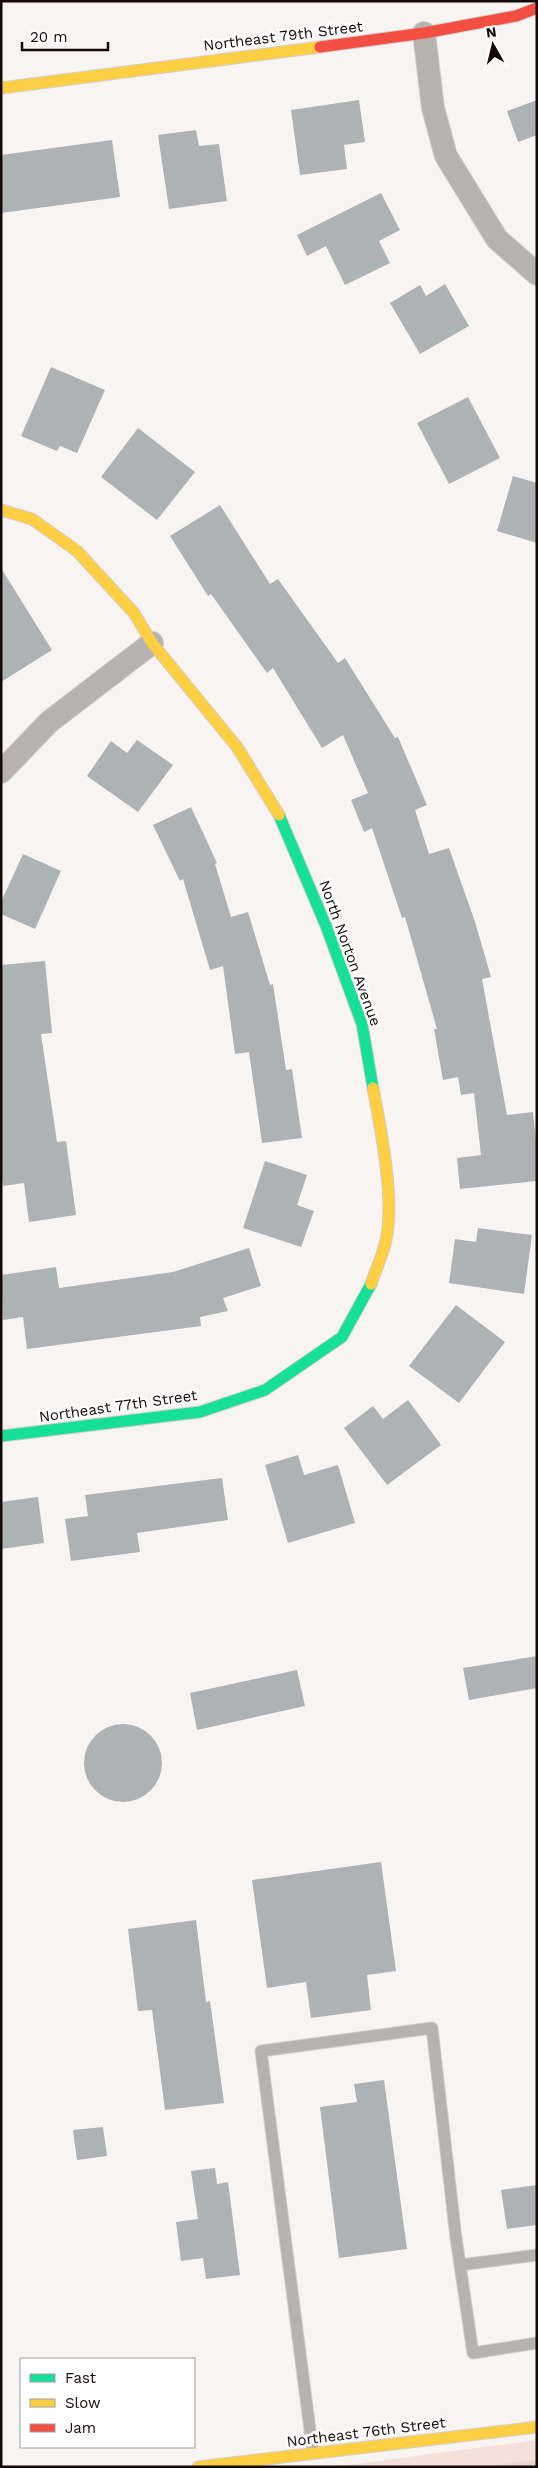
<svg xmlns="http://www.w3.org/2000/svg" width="538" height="2468" font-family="'Work Sans',sans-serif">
<rect width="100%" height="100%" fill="#f8f4f2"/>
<path fill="#f5e1db" d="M537,2440v27h-205z"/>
<path fill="#edd5cd" d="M537,2460v7h-58z"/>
<path fill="#adb2b5" d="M359,100l6,42 -21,3 3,24 -47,6 -9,-65z
M537,100v35l-19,7 -11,-31z
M196,130l3,16 20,-2 8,57 -58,8 -11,-74z
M112,140l8,57 -119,16v-58z
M381,193l19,37 -21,11 11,22 -45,22 -19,-39 -19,10 -10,-21z
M445,284l24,42 -49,28 -30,-51 30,-18 6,11z
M51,367l54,23 -28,63 -17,-7 -3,5 -36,-15z
M468,397l32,61 -51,26 -32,-61z
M138,428l57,44 -38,48 -56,-43z
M513,476l24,7v60l-40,-12z
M220,505l50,79 8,-5 60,84 7,-5 50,80 3,-1 29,68 -12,5 14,44 20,-6 26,74 16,55 -9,2 25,136 26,-3 4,38v31l-77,8 -3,-31 24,-3 -7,-62 -13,2 -3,-18 -15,3 -9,-51h3l-32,-112 -3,1 -30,-90 -8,4 -13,-32 17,-7 -25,-58 -21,13 -49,-80 -6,5 -56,-79 -3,2 -38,-60z
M1,568l51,82 -51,32z
M137,740l36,25 -35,47 -51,-36 24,-35 16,12z
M191,807l26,56 -2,1 16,53 17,-5 22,73 3,-1 13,86 6,-1 10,69 -40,5 -13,-91 -14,2 -12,-88 -13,4 -27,-91 -3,2 -27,-56z
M23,854l38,17 -26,58 -34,-15v-12z
M45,961l7,72 -11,1 16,108 9,-1 10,74 -47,7 -5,-39 -21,3 -2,-15v-206z
M265,1161l42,14 -10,30 17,6 -13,36 -58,-19z
M478,1228l54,7 -8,59 -75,-11 6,-44 21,3z
M249,1248l12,38 -38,12 5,13 -28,6 1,9 -174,23 -4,-32 -20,3 -2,-45 55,-8 3,21 114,-16z
M456,1305l49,37 -46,61 -50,-37z
M408,1400l33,45 -54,40 -43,-57 29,-22 10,13z
M298,1455l6,20 34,-10 17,58 -67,20 -23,-78z
M222,1478l6,42 -91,13 3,19 -69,9 -6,-42 23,-3 -3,-21z
M38,1497l6,46 -43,6v-47z
M537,1656v32l-68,12 -6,-32z
M297,1670l8,36 -108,24 -7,-37z
M84 1763a39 39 0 1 1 78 0a39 39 0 1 1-78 0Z
M381,1862l15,109 -29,4 4,35 -60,8 -5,-36 -39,6 -15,-108z
M196,1920l10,82 4,-1 14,102 -59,7 -13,-100 -14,1 -10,-82z
M384,2080l23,169 -68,9 -19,-151 37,-5 -3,-18z
M103,2127l4,29 -30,4 -4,-30z
M215,2168l2,16 11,-2 12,93 -34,4 -3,-21 -22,3 -5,-39 22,-3 -7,-48z
M537,2185v40l-30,4 -6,-39z"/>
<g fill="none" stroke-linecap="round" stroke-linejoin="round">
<g stroke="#d3cecd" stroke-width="13">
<path id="lane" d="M460,2265l77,-10
M313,2453l-52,-402 171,-23 24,210 17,115 64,-10"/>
</g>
<g stroke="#d3cecd" stroke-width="24">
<path id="street" d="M424,33l9,75 13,48 51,83 40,35
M1,772l48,-50 103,-79"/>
</g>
<g stroke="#d3cecd" stroke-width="13">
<path id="fast" d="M279,815l47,111 36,98 11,64
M1,1436l199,-24 65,-22 77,-53 29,-53"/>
</g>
<g stroke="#d3cecd" stroke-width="13">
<path id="slow" d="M1,88l319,-41
M1,510l31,9 45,32 57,62 18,30 85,104 42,68
M371,1284c5,-15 12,-29 15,-44 9,-40 -5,-110 -13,-152
M198,2467l339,-40"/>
</g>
<g stroke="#d3cecd" stroke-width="13">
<path id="jam" d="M320,47l104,-14 92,-17 21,-8"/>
</g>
<use href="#lane" stroke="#b7b1af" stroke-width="11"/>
<use href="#street" stroke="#b7b1af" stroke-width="22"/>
<use href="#fast" stroke="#16e098" stroke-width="11"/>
<use href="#slow" stroke="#ffcf43" stroke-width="11"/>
<use href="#jam" stroke="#f24e42" stroke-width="11"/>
</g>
<g text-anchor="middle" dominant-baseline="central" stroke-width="5" stroke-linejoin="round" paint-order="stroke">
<g font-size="15" fill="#150906" stroke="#fff">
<text transform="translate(283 36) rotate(-7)">Northeast 79th Street</text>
<text transform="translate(350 953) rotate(70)">North Norton Avenue</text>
<text transform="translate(118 1406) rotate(-8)">Northeast 77th Street</text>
<text transform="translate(366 2432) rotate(-7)">Northeast 76th Street</text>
</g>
</g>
<rect width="538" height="2468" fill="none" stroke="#150906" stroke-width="5"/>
<rect x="20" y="2358" width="175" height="90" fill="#ffffff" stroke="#a19d9b"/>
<rect x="30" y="2374" width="25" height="8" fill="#16e098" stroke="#a19d9b"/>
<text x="65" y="2383" font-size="15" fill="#150906">Fast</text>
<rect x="30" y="2399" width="25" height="8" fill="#ffcf43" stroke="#a19d9b"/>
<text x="65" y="2408" font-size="15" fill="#150906">Slow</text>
<rect x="30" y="2424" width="25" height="8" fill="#f24e42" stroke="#a19d9b"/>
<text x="65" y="2433" font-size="15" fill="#150906">Jam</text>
<g transform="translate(493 45) rotate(352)" stroke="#ffffff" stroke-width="4" paint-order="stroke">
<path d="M0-4L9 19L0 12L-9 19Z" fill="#150906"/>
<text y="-8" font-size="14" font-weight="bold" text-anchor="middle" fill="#150906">N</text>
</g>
<path d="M22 42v8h86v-8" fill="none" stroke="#150906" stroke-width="2.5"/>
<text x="30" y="42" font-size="15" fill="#150906" stroke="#ffffff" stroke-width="4" paint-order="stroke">20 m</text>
</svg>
